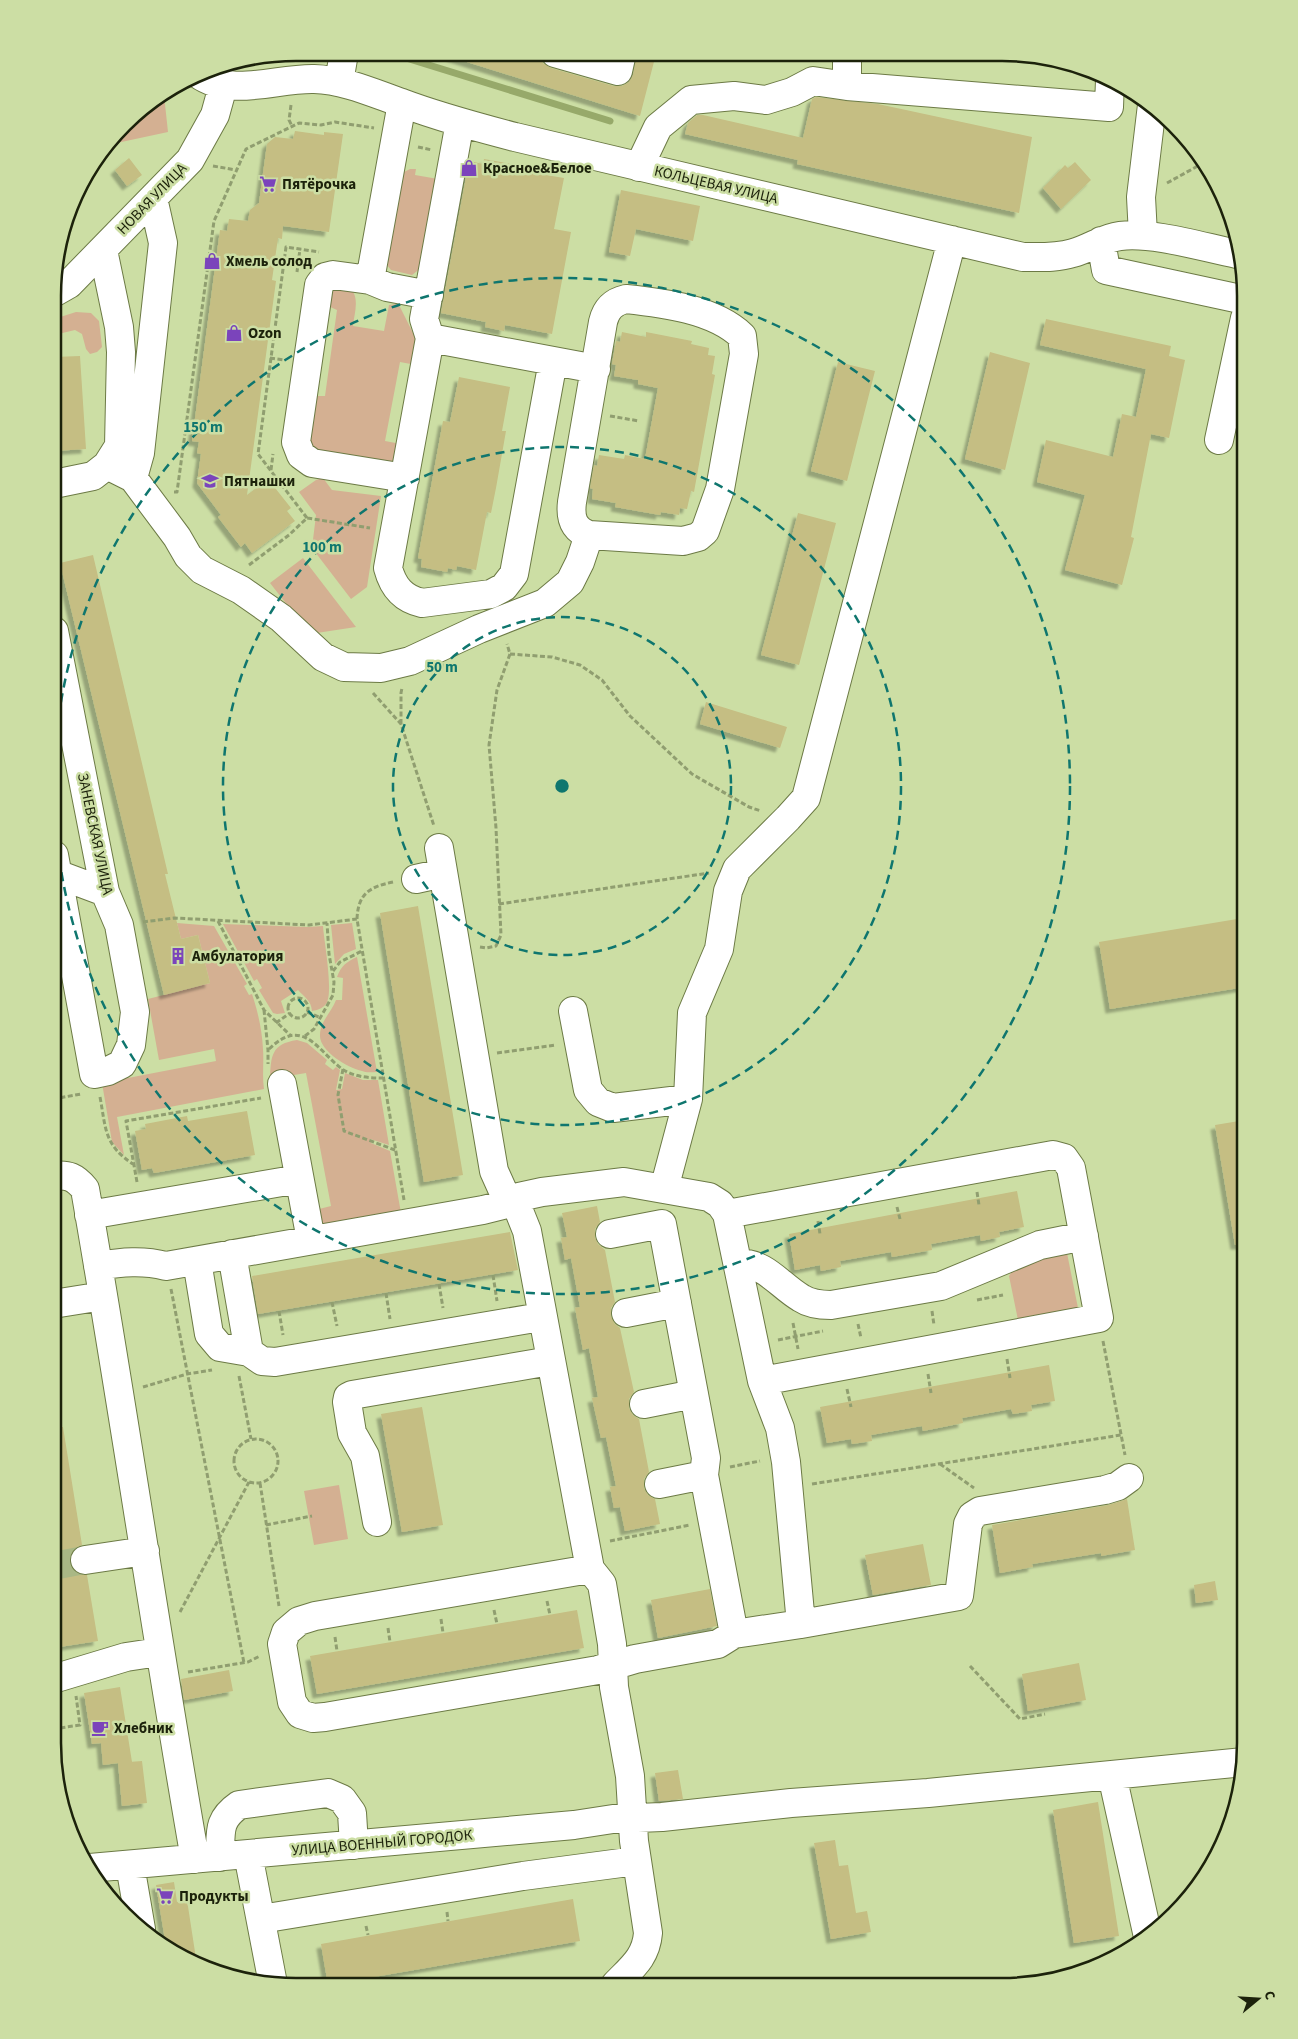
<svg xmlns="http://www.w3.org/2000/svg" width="1298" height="2039" font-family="'Source Sans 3',sans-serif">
<defs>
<filter id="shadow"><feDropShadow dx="-4.5" dy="4.5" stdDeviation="1" flood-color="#0004"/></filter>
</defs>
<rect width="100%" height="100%" fill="#ccdea4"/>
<path fill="#d4b092" d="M164,95l4,37 -56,12 23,-31z
M410,169h6l-1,6 23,4 -17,89 -9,7 -21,-5 -4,-5 -1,-8 15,-79 3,-6z
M329,289h22c9,10 3,25 2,37l31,5 5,-26 7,-1 4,3 17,34 -1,24 -16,-3 -15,79 16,3 -5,14 -7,5 -72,-11 -7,-4 -6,-15 12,-37h9l12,-86 -9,-4z
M76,312l15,1 8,8 3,26 -5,5 -7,2 -4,-5 -4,-15 -7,-4 -21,5v-16z
M323,478l9,12 49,6 -14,91 -16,12 -39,-51 4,-33 -17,-23 17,-12z
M303,558l53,69 -46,7 -40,-51z
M177,923l37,3 33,58 -3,2 5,9 3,-1c6,18 10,36 11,55 1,14 -1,27 1,40l-147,28 7,38 -12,-13 -10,-59 114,-22 -2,-12 -55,11 -11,-61 62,-16 -12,-48 -17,4z
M352,923l4,26 -12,5 -9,10 -4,-39z
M223,924l85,3 15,-1c1,15 11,68 3,78 -4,5 -9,6 -14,7 -1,-11 -7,-13 -14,-21l-17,11 4,12 -8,1 -4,-1 -14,-23 3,-2 -5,-9 -3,2z
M357,957l20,115c-5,0 -11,1 -15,-1 -14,-3 -43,-20 -42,-36 0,-13 12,-24 16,-35h6l1,-22 -6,-1c4,-11 9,-15 20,-20z
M297,1040l10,3 20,17 -2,4 8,6 3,-3 4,3 -4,20 6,-1 3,-16 18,7h15l11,65 -19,-6 1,4 19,8 11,62 -67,11h-11l-5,-7 -3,-7 16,-4 -25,-133 -36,6c1,-23 1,-35 27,-39z
M1067,1253l12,60 -60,12 -10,-49 8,-12z
M339,1485l9,54 -34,6 -10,-54z"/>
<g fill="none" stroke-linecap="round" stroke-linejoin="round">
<path stroke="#97a96a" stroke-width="7" d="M390,53l220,68"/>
</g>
<path fill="#c5be83" filter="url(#shadow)" d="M451,53h63l18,5v-5h8l3,10 8,5 63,18h8l7,-4 4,-7 4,-22 19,1 -16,62 -189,-59z
M816,97l62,7 154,33 -13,76 -222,-49 1,-4 -113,-26 3,-11 9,-8h6l100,23 9,-39z
M295,131l29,4v-3l19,2 -14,98 -46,-6 -1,13 -4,-1 -6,42 4,1 -29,214 21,-16 23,29 -4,3 8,10 -43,32 -7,-10 -4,4 -23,-30 3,-2 -24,-32 4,-29 -4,-1 2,-11 -7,-1 28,-211 7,1 2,-12 19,2 2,-11 9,-7 8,-59 8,-7 18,2z
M129,158l13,17 -15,11 -12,-16z
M484,159l56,10v5l24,4 -10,51 17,3 -19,102 -47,-9 -1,6 -19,-4 1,-5 -45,-9 28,-152 14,3z
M1075,162l16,18 -30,29 -18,-21 22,-23 3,3z
M621,190l79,16 -7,35 -57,-12 -6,27 -21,-4z
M1046,319l125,27 -2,10 16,4 -16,78 -18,-4 -20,103 3,1 -12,47 -57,-15 20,-75 -48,-13 9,-42 67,17 9,-43 14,3 10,-48 -106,-24z
M622,332l24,5v-5l46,9 -1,3 18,4 -1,7 7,1 -3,18 3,1 -21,117 -3,-1 -4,18 -7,-1 -1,7 -18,-3 -1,3 -45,-8 1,-4 -24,-4 1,-10 -3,-1 4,-23 3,1 2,-11 25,4 1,-4 20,4 13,-71 -20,-4v-4l-24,-4 2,-11 -4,-1 4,-23 4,1z
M990,352l40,11 -25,107 -40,-11z
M80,356l6,93 -32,2v-94z
M838,362l37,9 -28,110 -36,-10z
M459,377l51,10 -8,44h4l-10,57 -5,25 -4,-1 -11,58 -19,-4 -1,4 -8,-2 -1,4 -26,-5 1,-8 -4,-1 25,-137 7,1z
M798,513l38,10 -37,142 -38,-10z
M93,555l75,319h-3l16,65 17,-4 12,48 -46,12 -104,-432z
M706,702l81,25 -7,21 -80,-24z
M418,906l45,269 -39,7 -44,-269z
M1237,919l8,50v18l-135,22 -11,-67z
M247,1111l8,44 -101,18 -2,-5 -10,2 -7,-39 11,-2 -1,-5 42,-8 1,5z
M1245,1120v125h-10l-20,-120z
M1017,1191l7,36 -25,5 1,5 -19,4 -1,-6 -49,9 1,6 -40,7 -1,-5 -51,9 1,6 -20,4 -1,-6 -25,5 -6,-36z
M597,1206l3,16 -5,7v8l3,7 7,6 10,52 -4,6v8l4,8 5,4 14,64 -5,7v9l4,7 6,4 10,53 -5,7v9l4,7 7,4 5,25 -35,7 -5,-24 -6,1 -4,-21 6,-1 -10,-49 -5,1 -9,-40 6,-1 -9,-49 -6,2 -8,-42 5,-1 -9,-49 -6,2 -4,-22 6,-1 -5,-24z
M510,1232l8,38 -260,44 -6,-38z
M1049,1365l6,36 -24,4 1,6 -19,3 -2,-5 -49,9 1,5 -40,8 -1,-5 -51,9 1,6 -20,3 -1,-5 -24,4 -7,-36z
M422,1407l21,118 -41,7 -21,-118z
M63,1427l19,118 -7,3 -4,6 -1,9 3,7 6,4 8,1 11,66 -45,7v-220z
M1127,1499l8,51 -34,6v-3l-69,11 1,3 -33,6 -8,-48 116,-20z
M923,1544l8,41 -58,10 -8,-40z
M1215,1581l3,19 -22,3 -2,-18z
M710,1589l7,37 -59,12 -7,-38z
M577,1610l7,38 -267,46 -7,-38z
M1079,1663l7,37 -58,11 -6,-37z
M229,1670l4,21 -49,9 -3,-21z
M120,1687l12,75h-3l13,-1 5,42 -25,3 -4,-43 -15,2 -2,-22 -9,1 -8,-51z
M678,1770l5,29 -24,2 -4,-28z
M1098,1802l21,134 -45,7 -21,-133z
M835,1840l4,26 9,-1 8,48 11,-2 4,21 -40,7 -17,-96z
M174,1882l3,20 10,-2 10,65 -31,-19 -10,-61z
M573,1899l7,42 -252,44 -7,-41z"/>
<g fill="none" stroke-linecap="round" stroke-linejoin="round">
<path stroke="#a9b885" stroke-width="28" stroke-dasharray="28 14" stroke-linecap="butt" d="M53,1566l32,-6"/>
<g stroke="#6c7a45" stroke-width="30">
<path id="minor" d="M555,53l63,18 4,-18
M847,54v32
M198,74c34,24 78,4 116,5 31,1 59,14 88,24 37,14 75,24 113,34l508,120c17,0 34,1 50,-4 16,-4 30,-15 47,-17 34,-4 82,11 117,18
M339,82l5,-29
M460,122l-36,197 6,19 -42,230c5,19 15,31 34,35l69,-9 13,-7 10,-13 39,-213
M639,167l19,-40 33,-27 43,-4 32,4 26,-8 21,-11 34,5 262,21 1,-27
M1143,235l-2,-38 11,-92
M1101,241l5,29 139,30
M370,280l32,-177
M55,292l14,-8 121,-124 25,-45 8,-29
M626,299c37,4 88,10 116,37l2,18 -24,135 -15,42 -7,6 -15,4 -94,-6c-16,-6 -19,-17 -17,-33l31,-180c3,-13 10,-20 23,-23z
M430,338l166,31
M1219,440l26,-122
M107,465l26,13 7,-25 23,-210 -10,-45
M133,478l44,59 11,19 14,14 39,20 40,28 42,39 21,10 37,1 29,-7 69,-32 66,-26 25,-21 10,-20 9,-27
M405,478l-93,-15 -11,-8 -5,-13 23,-157 6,-8 8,-2 37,5 17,7 42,8
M54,484l39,-8 14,-11 12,-19 2,-94 -2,-25 -16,-77
M439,848l55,323 9,20 16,20 8,20 63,338 12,15 10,60 2,43 16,89 4,65 14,92c-2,25 -17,35 -33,52
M54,855l40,219 14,-3 14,-7 9,-19 4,-33 -16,-87 -14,-33 -51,-261
M57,874l48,18
M416,879l27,-6
M573,1011l15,79 10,12 15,6 75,-9
M282,1084l29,156
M53,1176c15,-2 22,1 32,13 39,223 71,447 110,670
M664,1189l24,-90 4,-86 27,-64 9,-58 9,-22 51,-51 18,-20 146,-558
M727,1214l326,-59 11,3 7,10 28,150 -337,63
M89,1215l210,-36
M610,1234l52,-10 44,234 -2,17 30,159
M232,1254l17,98 13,9 13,1 266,-45
M197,1261l12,73 11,13 29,5
M738,1263c28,0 41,22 63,35 9,6 19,7 30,7l110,-19 99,-41 44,-9
M98,1266c24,-4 45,-6 68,0l317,-56 20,-5 16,-8 23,-5 82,-10 85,15 11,7 7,10 35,167 18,47 6,34 15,162 -67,10 -16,10 -83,15 -37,11 -273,47 -12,1 -13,-4 -8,-12 -10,-58 4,-12 13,-11 16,-5 275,-47
M53,1304l50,-8
M626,1313l51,-10
M644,1404l50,-10
M659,1484l45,-9
M377,1522l-12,-66 -13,-23 -5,-31 1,-5 4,-2 198,-34
M85,1560l60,-9
M801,1624l158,-28 9,-72 4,-8 8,-5 125,-21 13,-4 11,-8
M53,1679l73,-22 33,-5
M1112,1775l36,162
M248,1854l25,130
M220,1857c1,-24 -3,-37 19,-52l89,-12 14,6 10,14 2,32
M130,1865l11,64
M90,1868l484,-43 39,-6 49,-2 129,-14 137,-10 316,-31
M261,1919l262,-43 113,-15"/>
</g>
<path stroke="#909e70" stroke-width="3" stroke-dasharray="5 2.5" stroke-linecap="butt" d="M291,105l-2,15 3,6
M418,147l14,3
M213,166l23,4
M1167,183l29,-16 7,-6
M297,272l3,-23
M270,358l15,2
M610,416l29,5
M271,470l2,-16
M174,492h3l37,-271 32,-72 53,-26 22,2 14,-3 39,6
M307,518l-49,-64 28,-207 33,5
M249,565l40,-30 18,-17 63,10
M510,654l42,3 28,8 22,15 28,36 62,58 57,33 12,4
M373,693l28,31 33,102
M401,724v-31l1,-5
M393,882c-24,5 -35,12 -36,37l47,281
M499,904l210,-31
M218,921l46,89 27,26
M143,922l31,-4 135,7 48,-6
M480,947l6,1 10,-2 5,-11 -5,-107 -7,-83 8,-55 13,-36 -3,-10
M333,971l7,-9 22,-11
M288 1008a10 10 0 1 1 20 0a10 10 0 1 1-20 0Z
M264,1010l4,40v14
M307,1012l14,6
M276,1023l14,-10
M305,1036l9,-7 19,-34 1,-13 -5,-28 -2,-31
M269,1049c34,-33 48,1 73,20 12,8 27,9 41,9
M497,1053l59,-8
M343,1069l-5,26 6,36 51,19
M100,1097c6,32 4,48 33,67
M53,1099l28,-5
M137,1182l-11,-61 135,-23
M977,1192l2,13
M897,1207l3,12
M818,1221l2,13
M493,1275l4,26
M439,1284l4,24
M171,1289l73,374
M386,1293l4,26
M977,1300l26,-5
M332,1302l5,24
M279,1311l4,24
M932,1311l2,14
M793,1323l5,26
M858,1324l3,14
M778,1340l45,-9
M1103,1341l22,114
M1007,1359l3,19
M928,1374l3,19
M239,1376l12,63
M143,1387l44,-13 25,-4
M847,1389l4,18
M234 1461a22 22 0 1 1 44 0a22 22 0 1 1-44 0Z
M940,1464l34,24
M730,1467l30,-6
M260,1483l19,123
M812,1484l309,-49
M266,1525l46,-9
M610,1541l80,-16
M547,1601l3,14
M494,1610l3,14
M180,1612l69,-130
M441,1619l2,14
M388,1628l2,14
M335,1637l2,14
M970,1666l50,53 25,-5
M188,1672l60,-10 12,-6
M53,1729l27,-4 -4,-29
M447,1912l1,9
M366,1926l2,9"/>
<use href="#minor" stroke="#fff" stroke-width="28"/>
</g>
<g fill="none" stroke="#0f766e" stroke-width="2.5" stroke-dasharray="9 6">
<circle cx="562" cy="786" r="169"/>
<circle cx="562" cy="786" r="339"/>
<circle cx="562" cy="786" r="508"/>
</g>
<defs>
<g id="shop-bare" transform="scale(1.35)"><path d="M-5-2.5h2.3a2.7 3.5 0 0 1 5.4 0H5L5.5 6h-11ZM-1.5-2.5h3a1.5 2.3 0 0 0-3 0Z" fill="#7b44bb" stroke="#ccdea4" stroke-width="2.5" paint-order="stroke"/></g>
<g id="supermarket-bare" transform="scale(1.35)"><path d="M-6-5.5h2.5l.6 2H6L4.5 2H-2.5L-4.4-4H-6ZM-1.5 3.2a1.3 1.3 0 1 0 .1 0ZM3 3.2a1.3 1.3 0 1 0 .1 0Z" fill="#7b44bb" stroke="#ccdea4" stroke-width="2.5" paint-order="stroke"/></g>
<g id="school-bare" transform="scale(1.35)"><path d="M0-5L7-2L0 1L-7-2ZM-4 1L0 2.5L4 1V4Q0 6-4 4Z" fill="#7b44bb" stroke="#ccdea4" stroke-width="2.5" paint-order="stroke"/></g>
<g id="building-bare" transform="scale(1.35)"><path d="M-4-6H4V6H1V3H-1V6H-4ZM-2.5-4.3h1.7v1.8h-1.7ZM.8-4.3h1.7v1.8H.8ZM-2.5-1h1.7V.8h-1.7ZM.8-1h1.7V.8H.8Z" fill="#7b44bb" stroke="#ccdea4" stroke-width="2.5" paint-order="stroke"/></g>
<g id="cafe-bare" transform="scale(1.35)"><path d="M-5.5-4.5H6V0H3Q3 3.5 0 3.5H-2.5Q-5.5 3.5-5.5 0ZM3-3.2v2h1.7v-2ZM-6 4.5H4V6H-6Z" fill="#7b44bb" stroke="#ccdea4" stroke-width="2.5" paint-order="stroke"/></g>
</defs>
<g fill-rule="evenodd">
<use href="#shop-bare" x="469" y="168"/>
<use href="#supermarket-bare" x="268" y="184"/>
<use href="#shop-bare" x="212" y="261"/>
<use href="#shop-bare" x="234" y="333"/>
<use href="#school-bare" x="210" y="481"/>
<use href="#building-bare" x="178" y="956"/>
<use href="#cafe-bare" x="100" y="1728"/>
<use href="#supermarket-bare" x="165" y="1896"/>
</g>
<g text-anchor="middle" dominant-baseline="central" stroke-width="5" stroke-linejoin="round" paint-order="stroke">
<g font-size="15" font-weight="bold" fill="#1c220b" stroke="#ccdea4" text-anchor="start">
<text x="483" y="168">Красное&amp;Белое</text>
<text x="282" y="184">Пятёрочка</text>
<text x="226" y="261">Хмель солод</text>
<text x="248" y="333">Ozon</text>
<text x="224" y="481">Пятнашки</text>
<text x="192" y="956">Амбулатория</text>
<text x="114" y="1728">Хлебник</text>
<text x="179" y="1896">Продукты</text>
</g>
<g font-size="15" fill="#1c220b" stroke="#ccdea4">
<text transform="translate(716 185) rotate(13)">КОЛЬЦЕВАЯ УЛИЦА</text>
<text transform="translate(152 199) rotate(-46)">НОВАЯ УЛИЦА</text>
<text transform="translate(95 834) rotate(78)">ЗАНЕВСКАЯ УЛИЦА</text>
<text transform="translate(382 1843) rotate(-5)">УЛИЦА ВОЕННЫЙ ГОРОДОК</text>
</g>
</g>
<path d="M0 0H1298V2039H0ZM296 61H1002A235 235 0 0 1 1237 296V1743A235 235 0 0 1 1002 1978H296A235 235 0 0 1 61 1743V296A235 235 0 0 1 296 61Z" fill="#ccdea4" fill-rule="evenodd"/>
<path fill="none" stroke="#1c220b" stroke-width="2.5" d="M296 61H1002A235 235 0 0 1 1237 296V1743A235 235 0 0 1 1002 1978H296A235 235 0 0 1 61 1743V296A235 235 0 0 1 296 61Z"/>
<circle cx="562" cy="786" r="8" fill="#0f766e" stroke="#ccdea4" stroke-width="2.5"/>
<g font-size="15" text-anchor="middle" font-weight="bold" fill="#0f766e" stroke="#ccdea4" stroke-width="5" stroke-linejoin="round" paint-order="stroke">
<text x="203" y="432">150 m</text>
<text x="322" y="552">100 m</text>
<text x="442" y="672">50 m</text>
</g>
<g transform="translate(1258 1999) rotate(72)" stroke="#ccdea4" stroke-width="4" paint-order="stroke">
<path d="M0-4L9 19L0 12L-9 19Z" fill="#1c220b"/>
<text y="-8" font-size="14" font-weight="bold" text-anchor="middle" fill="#1c220b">С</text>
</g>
</svg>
